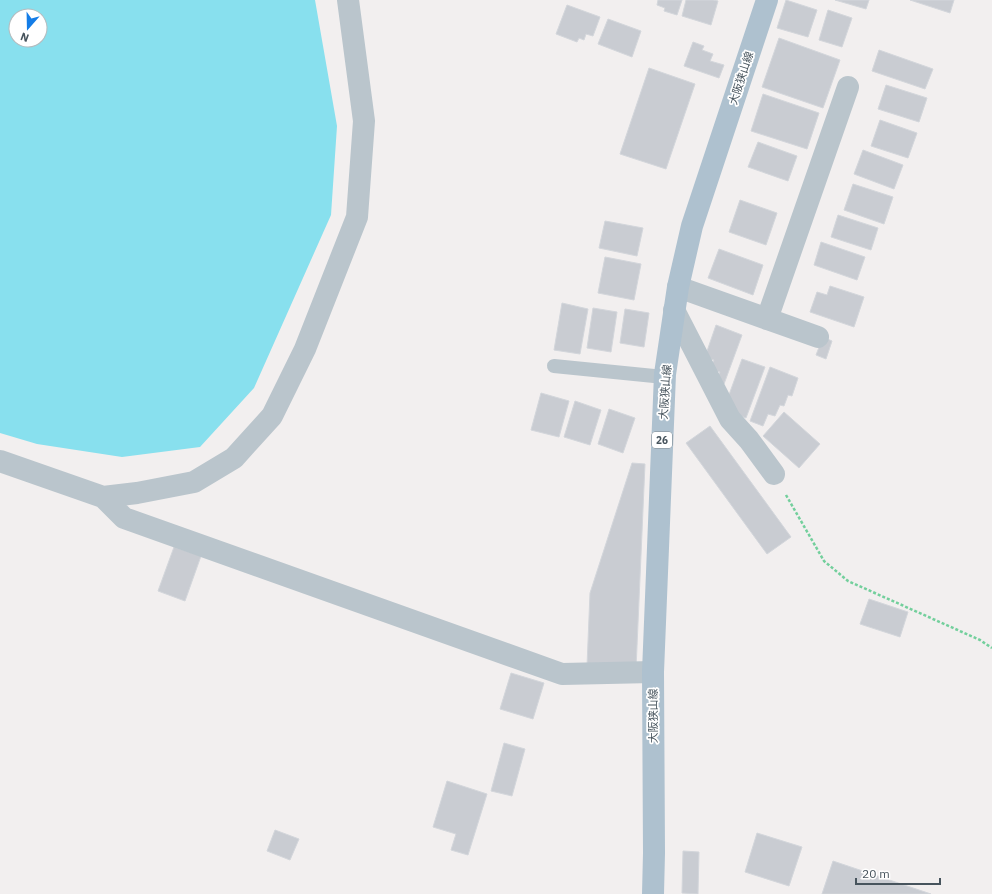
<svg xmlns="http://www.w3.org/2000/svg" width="992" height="894" font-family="'IBM Plex Sans','Noto Sans JP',sans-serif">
<rect width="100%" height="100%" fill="#f2efef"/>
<path fill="#88e0ee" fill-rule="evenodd" d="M0,0h315l22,126 -6,89 -77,173 -54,59 -78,10 -85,-13 -37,-11zM16,16h24v24h-24z"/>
<path fill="#c9ccd2" stroke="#d3d6db" d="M658,0h24l-5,15 -13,-4 1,-3 -8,-3z
M686,0h27l5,1 -7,24 -29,-9z
M786,0l31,10 -9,27 -31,-9z
M835,0h34l-3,9z
M910,0h44l-4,13z
M567,5l33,12 -7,19 -7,-2 -2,6 -5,-2 -2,4 -21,-8z
M828,10l24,8 -10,29 -23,-7z
M608,19l33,12 -9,26 -34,-13z
M779,38l61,22 -17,48 -61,-21z
M693,42l11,4 -2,4 11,4 -3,7 14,4 -5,13 -35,-12z
M879,50l54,19 -8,20 -53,-18z
M649,68l46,16 -29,85 -46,-15z
M886,85l41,13 -8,24 -41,-13z
M763,94l56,19 -12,36 -56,-18z
M880,120l37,13 -9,25 -37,-12z
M758,142l39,14 -9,25 -40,-14z
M863,150l40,15 -9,24 -40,-15z
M853,184l40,13 -9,27 -40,-14z
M740,200l37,13 -11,32 -37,-13z
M838,215l40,13 -7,22 -40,-13z
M605,221l38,7 -6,28 -38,-8z
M821,242l44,15 -8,23 -43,-15z
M719,249l44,16 -10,30 -45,-17z
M605,257l36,7 -7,36 -36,-7z
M830,286l34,11 -10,30 -44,-15 7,-20 10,3z
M562,303l26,6 -8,45 -26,-4z
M593,308l24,4 -6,40 -24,-4z
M625,309l24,4 -5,34 -24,-4z
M716,325l26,10 -18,49 -8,-3 4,-9 -10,-3 4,-9 -9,-3z
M823,337l9,4 -6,18 -10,-4z
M742,359l23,8 -19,51 -13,-5 -7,-10z
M770,367l28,11 -6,18 -4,-1 -4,11 -4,-1 -5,11 -7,-2 -5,12 -13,-5z
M541,393l28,8 -10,36 -28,-7z
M575,401l26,9 -11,35 -26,-8z
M609,409l26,9 -12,35 -25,-9z
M784,412l36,32 -21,24 -36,-32z
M710,426l81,111 -24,17 -81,-111z
M632,463l13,1 -9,205 -49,-3 3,-73z
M174,547l27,9 -16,45 -27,-10z
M869,599l39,13 -8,25 -40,-13z
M511,673l33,10 -11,36 -33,-10z
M504,743l21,6 -13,47 -21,-5z
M447,781l40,13 -19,61 -17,-5 5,-16 -23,-7z
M275,830l24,9 -9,21 -23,-9z
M757,833l45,14 -13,39 -44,-14z
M683,851l16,1 -1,42 -16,-1z
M833,861l98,33h-109z"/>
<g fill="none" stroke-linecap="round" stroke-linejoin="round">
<path stroke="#73cf9c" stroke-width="2.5" stroke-dasharray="3 2" stroke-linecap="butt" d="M786,495l38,66 24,20 132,59 12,8"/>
<path stroke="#bac5cc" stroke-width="14" d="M554,366l110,11"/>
<path stroke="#bac5cc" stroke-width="22" d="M678,287l140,50
M674,310l56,109 19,21 25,34
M767,319l81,-232
M0,461l103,36 34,-4 57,-11 40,-24 38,-42 33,-67 52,-132 7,-96 -16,-121
M103,497l21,21 438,156 91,-2"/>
<path stroke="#aec1cf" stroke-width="22" d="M653,894l1,-41 -1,-181 12,-298 13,-87 14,-61 75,-226"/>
</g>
<g text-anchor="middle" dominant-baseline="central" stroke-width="3.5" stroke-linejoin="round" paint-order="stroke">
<rect fill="#fff" stroke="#7e878e" stroke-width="1" x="652" y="432" width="20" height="16" rx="3"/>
<g font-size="10" font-weight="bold" fill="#47545d">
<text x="662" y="440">26</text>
</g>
<g font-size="11" fill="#47545d" stroke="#fff">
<text transform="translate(741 78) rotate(-72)">大阪狭山線</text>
<text transform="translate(665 392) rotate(-86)">大阪狭山線</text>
<text transform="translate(653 716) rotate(-90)">大阪狭山線</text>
</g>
</g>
<g transform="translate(28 28) rotate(200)"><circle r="19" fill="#ffffff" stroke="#b5bbbe"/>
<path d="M0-3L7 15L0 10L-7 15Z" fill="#147de7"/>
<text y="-6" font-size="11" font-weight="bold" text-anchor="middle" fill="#47545d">N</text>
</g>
<path d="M856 878v6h84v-6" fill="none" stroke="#47545d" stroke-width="2"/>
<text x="862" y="878" font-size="12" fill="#47545d" stroke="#ffffff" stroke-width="3" paint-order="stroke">20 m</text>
</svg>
